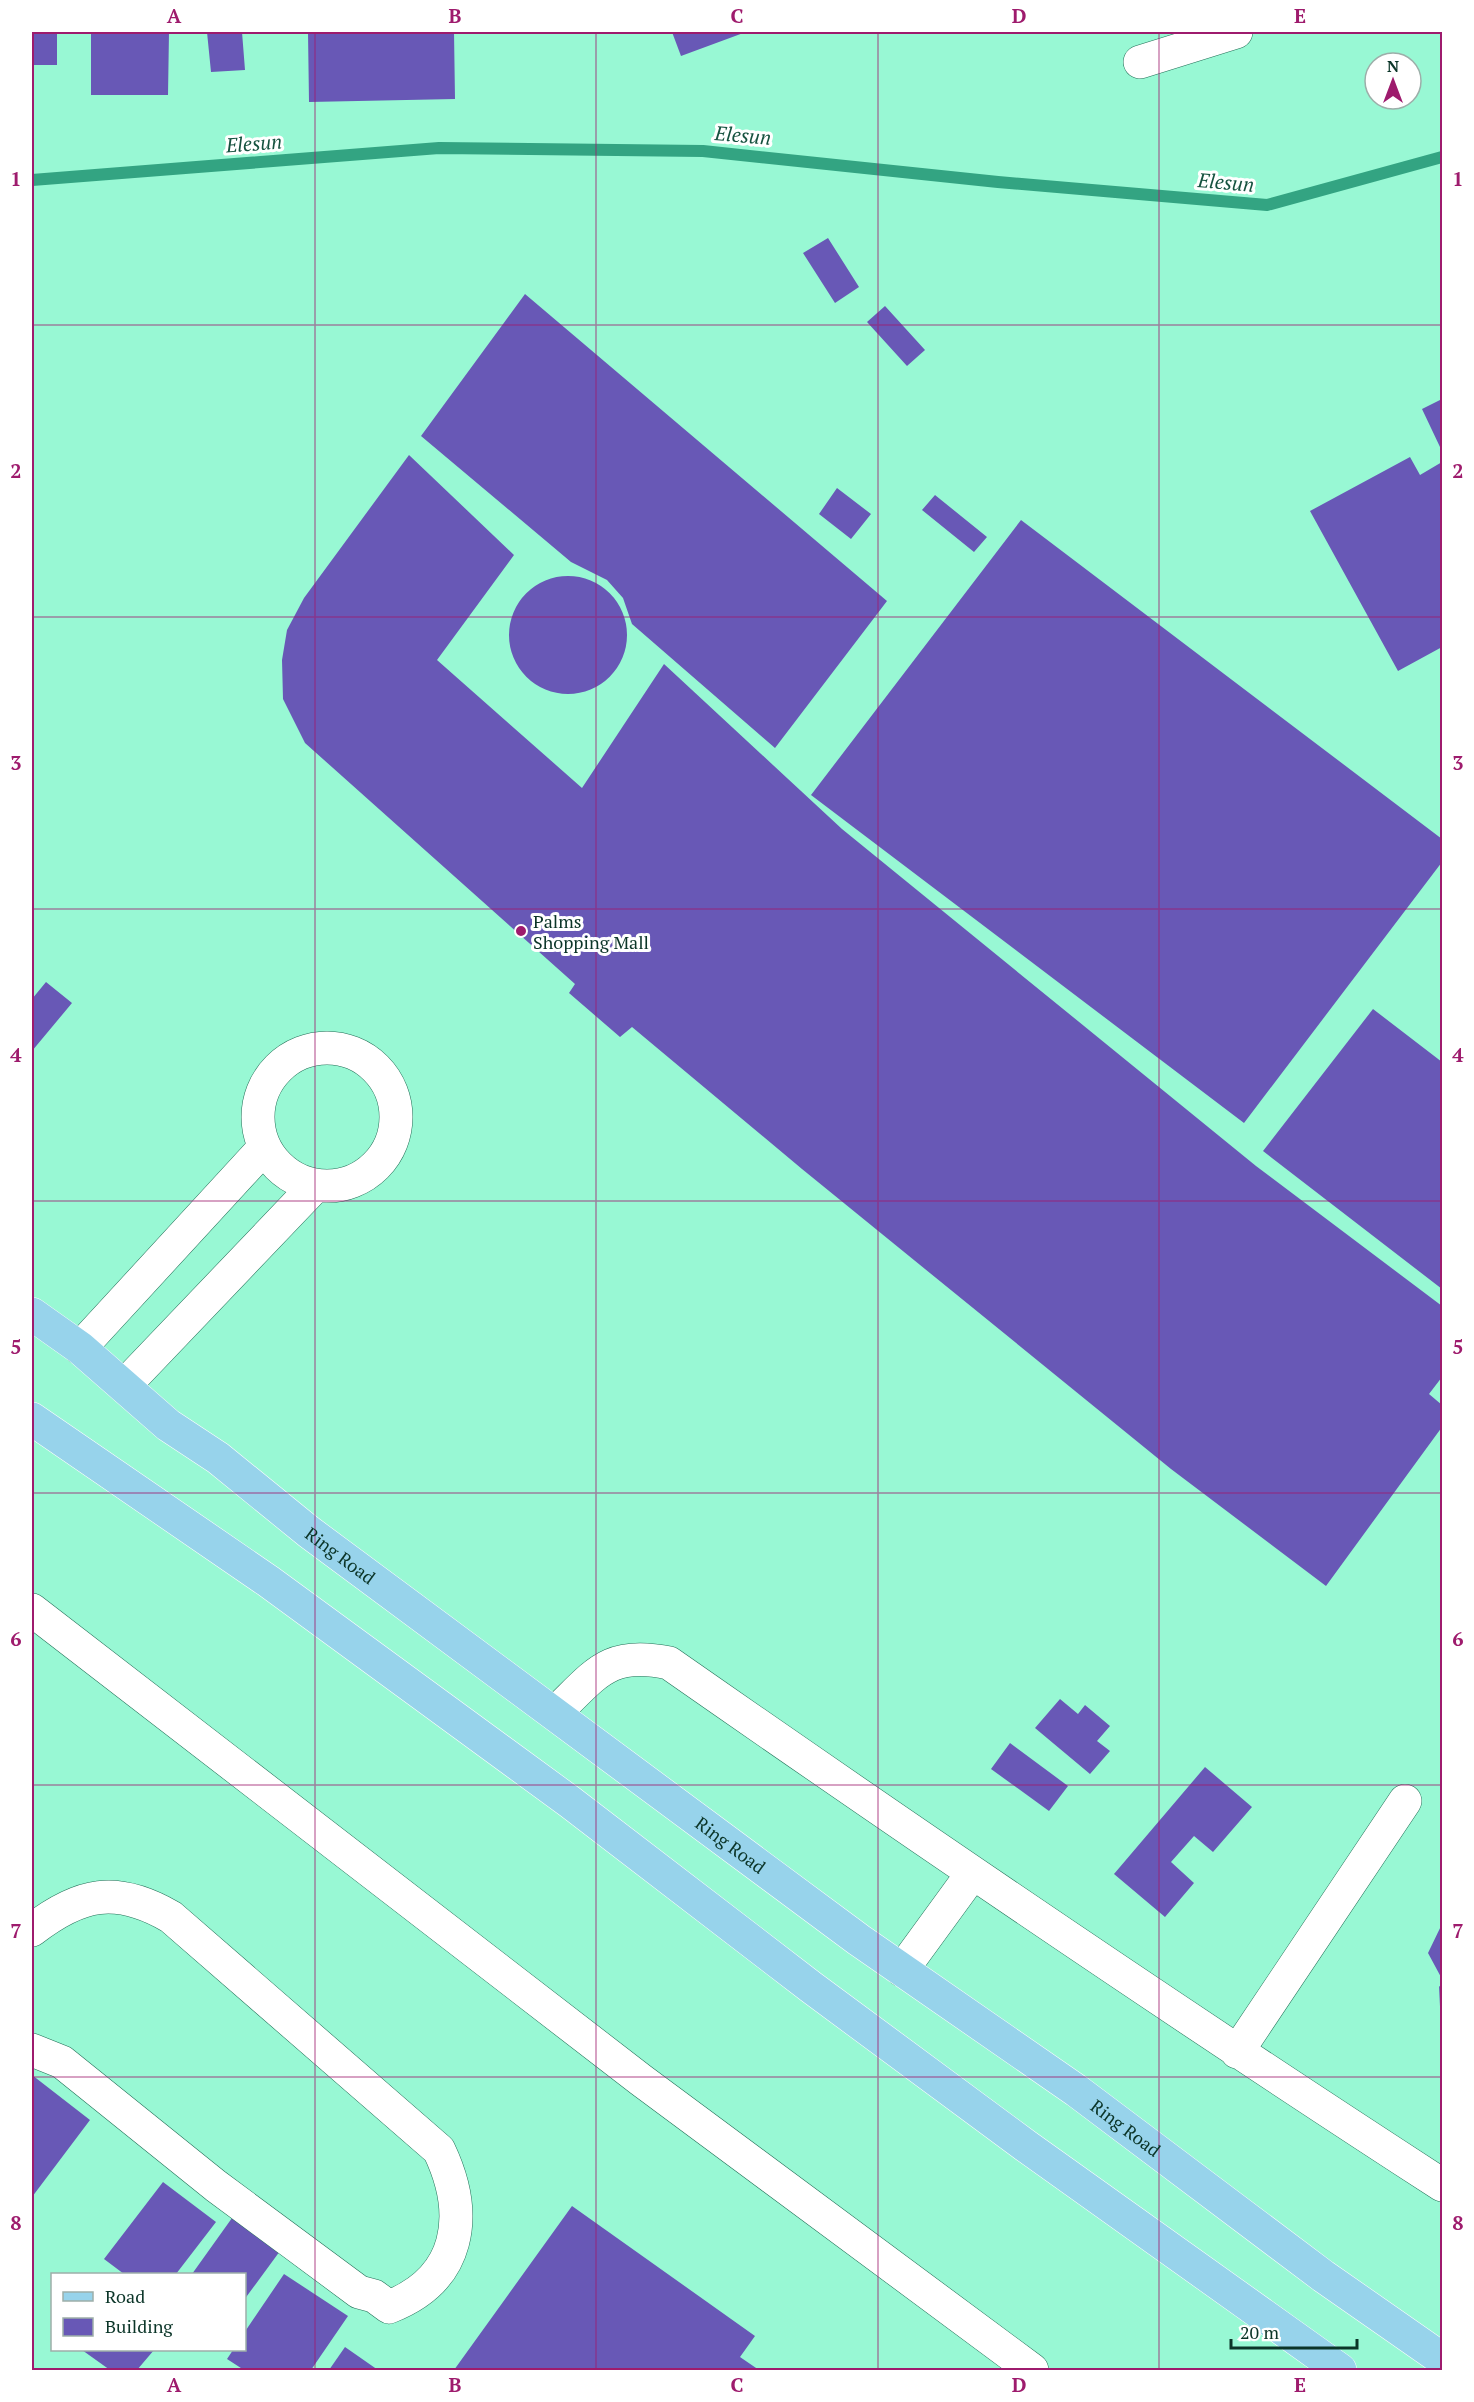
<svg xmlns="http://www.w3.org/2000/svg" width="1474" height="2402" font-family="'PT Serif',serif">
<rect width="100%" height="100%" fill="#98f8d4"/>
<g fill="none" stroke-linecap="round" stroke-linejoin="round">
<path stroke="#33a482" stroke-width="12" d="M32,180l407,-32 264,3 295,31 269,23 175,-48"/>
</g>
<path fill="#6858b6" d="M32,32h25v33h-25z
M91,32h78l-1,63h-77z
M207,32h35l3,38 -34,2z
M308,32h146l1,67 -146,3z
M672,32h74l-65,24z
M828,238l31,49 -24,16 -32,-50z
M525,294l362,307 -112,147 -143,-124 -9,-26 -16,-18 -36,-18 -150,-126z
M885,306l40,44 -18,16 -40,-44z
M1442,399v47l-2,1 -18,-38z
M409,455l105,100 -77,105 145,128 82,-124 178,165 414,337 186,140v71l-13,17 13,11v22l-116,159 -155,-117 -369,-300 -170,-142 -12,10 -51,-44 6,-9 -270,-241 -22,-44 -1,-39 5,-30 17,-32z
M1410,457l10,18 22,-13v185l-44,24 -88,-160z
M837,488l34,26 -20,25 -32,-25z
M935,495l52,42 -13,15 -52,-42z
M1021,520l421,319v23l-198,261 -433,-328z
M509 635a59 59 0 1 1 118 0a59 59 0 1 1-118 0Z
M46,982l26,21 -40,48v-52z
M1373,1009l69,53v227l-179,-138z
M1060,1699l18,15 7,-9 25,21 -13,15 13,10 -20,23 -55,-46z
M1010,1743l58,43 -19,25 -58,-42z
M1205,1767l47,40 -39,45 -19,-16 -23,26 23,21 -29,34 -51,-43z
M1442,1924v55l-14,-26z
M1439,1986l3,2v39h-1z
M32,2075l58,45 -58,77z
M163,2182l53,40 -40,52h-52l-20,-15z
M572,2206l183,130 -15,21 19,13h-305z
M232,2218l48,33 -36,49v-26h-52z
M284,2274l64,42 -37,54h-67l-17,-11 6,-9h11v-17z
M345,2347l33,23h-49z
M82,2350h72l-17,20h-27z"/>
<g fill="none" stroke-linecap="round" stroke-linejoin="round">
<g stroke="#247058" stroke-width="34">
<path id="minor" d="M1140,62l96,-30
M258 1117a69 69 0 1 1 138 0a69 69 0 1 1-138 0Z
M80,1348l184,-200
M124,1386l191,-200
M32,1610l609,470 391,290
M555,1713c41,-39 53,-63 114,-50 255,178 512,353 773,522
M32,1930c48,-37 84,-45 139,-13l268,233c31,65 22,129 -50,157l-15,-11 -15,-4 -143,-106 -154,-124 -30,-12
M902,1970l70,-96
M1237,2052l168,-251"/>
</g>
<g stroke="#fff" stroke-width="34">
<g id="major">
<path id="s1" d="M32,1314l48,34 88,77 50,33 91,74 550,408 218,151 246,185 119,83"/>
<path d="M32,1419l236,162 302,221 241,185 215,159 314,224"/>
</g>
</g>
<use href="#minor" stroke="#fff" stroke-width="33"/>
<use href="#major" stroke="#97d3eb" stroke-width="33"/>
</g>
<path fill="none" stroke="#9e1b6d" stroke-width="1.5" stroke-opacity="0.55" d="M315,32v2338M596,32v2338M878,32v2338M1159,32v2338M32,325h1410M32,617h1410M32,909h1410M32,1201h1410M32,1493h1410M32,1785h1410M32,2077h1410"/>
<circle fill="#9e1b6d" stroke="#fff" stroke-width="2" cx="521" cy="931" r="6"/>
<g text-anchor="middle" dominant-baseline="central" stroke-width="6" stroke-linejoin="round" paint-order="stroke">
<g font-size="18" fill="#0b3528" stroke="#fff" text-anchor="start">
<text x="533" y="921">Palms<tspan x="533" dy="21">Shopping Mall</tspan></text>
</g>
<g font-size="18" fill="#0b3528" stroke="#fff">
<text stroke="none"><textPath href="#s1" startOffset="392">Ring Road</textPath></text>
<text stroke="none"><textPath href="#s1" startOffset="878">Ring Road</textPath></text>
<text stroke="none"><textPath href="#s1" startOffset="1364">Ring Road</textPath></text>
</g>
<g font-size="20" font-style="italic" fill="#15523f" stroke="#fff">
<text transform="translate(743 135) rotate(5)">Elesun</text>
<text transform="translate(254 143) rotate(-4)">Elesun</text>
<text transform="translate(1226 182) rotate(5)">Elesun</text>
</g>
</g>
<rect width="1474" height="2402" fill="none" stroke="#ffffff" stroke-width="66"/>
<rect x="51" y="2273" width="195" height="78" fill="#ffffff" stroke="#9daea9" stroke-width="1.5"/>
<rect x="63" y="2292" width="30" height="9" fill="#97d3eb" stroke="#9daea9" stroke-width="1.5"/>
<text x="105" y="2303" font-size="18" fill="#0b3528">Road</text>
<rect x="63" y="2318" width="30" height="18" fill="#6858b6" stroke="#9daea9" stroke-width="1.5"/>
<text x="105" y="2333" font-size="18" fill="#0b3528">Building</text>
<g transform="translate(1393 81)"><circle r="28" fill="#ffffff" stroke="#9daea9" stroke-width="1.5"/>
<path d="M0-4.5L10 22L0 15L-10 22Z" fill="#9e1b6d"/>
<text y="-9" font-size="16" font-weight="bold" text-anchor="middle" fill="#0b3528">N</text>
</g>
<path d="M1231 2339v9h126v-9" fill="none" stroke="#0b3528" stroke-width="3"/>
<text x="1240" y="2339" font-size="18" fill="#0b3528" stroke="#ffffff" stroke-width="4.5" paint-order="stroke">20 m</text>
<rect x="33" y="33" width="1408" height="2336" fill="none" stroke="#9e1b6d" stroke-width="2"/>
<g font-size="20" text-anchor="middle" font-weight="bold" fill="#9e1b6d">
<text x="174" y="23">A</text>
<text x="455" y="23">B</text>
<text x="737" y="23">C</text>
<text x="1019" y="23">D</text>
<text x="1300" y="23">E</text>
<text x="16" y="186">1</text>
<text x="1458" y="186">1</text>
<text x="16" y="478">2</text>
<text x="1458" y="478">2</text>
<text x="16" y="770">3</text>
<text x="1458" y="770">3</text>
<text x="16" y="1062">4</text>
<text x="1458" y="1062">4</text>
<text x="16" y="1354">5</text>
<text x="1458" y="1354">5</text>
<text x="16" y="1646">6</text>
<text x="1458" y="1646">6</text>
<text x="16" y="1938">7</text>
<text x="1458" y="1938">7</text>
<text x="16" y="2230">8</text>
<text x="1458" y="2230">8</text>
<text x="174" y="2392">A</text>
<text x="455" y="2392">B</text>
<text x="737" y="2392">C</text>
<text x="1019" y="2392">D</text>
<text x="1300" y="2392">E</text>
</g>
</svg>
